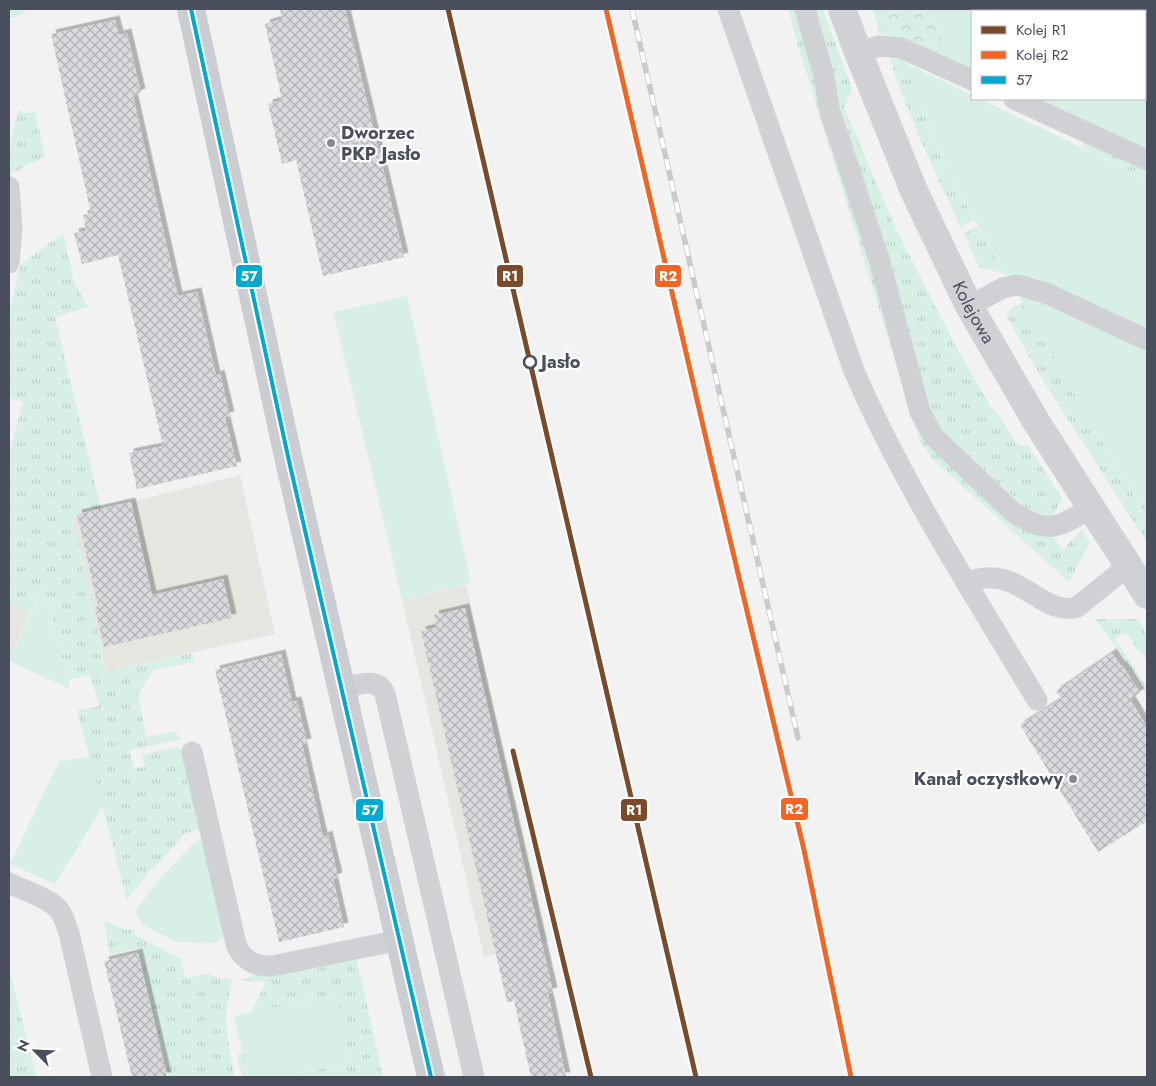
<svg xmlns="http://www.w3.org/2000/svg" width="1156" height="1086" font-family="Jost,sans-serif">
<defs>
<pattern id="grass-tufts" width="24" height="20" patternUnits="userSpaceOnUse" patternTransform="scale(1.25)"><rect width="24" height="20" fill="#d8efe6"/><path d="M3 7l-1-3M5 7V3M7 7l1-3M15 17l-1-3M17 17v-4M19 17l1-3" fill="none" stroke="#bbcfc8"/></pattern>
<pattern id="forest-crowns" width="20" height="18" patternUnits="userSpaceOnUse" patternTransform="scale(1.25)"><rect width="20" height="18" fill="#d8efe6"/><path d="M2 6a3 3 0 1 1 6 0M12 15a3 3 0 1 1 6 0" fill="none" stroke="#bbcfc8"/></pattern>
<pattern id="building-cross-hatch" width="8" height="8" patternUnits="userSpaceOnUse" patternTransform="scale(1.25)"><rect width="8" height="8" fill="#d9dadc"/><path d="M0 0l8 8M0 8l8-8" fill="none" stroke="#b2b3b6"/></pattern>
<filter id="shadow"><feDropShadow dx="4.5" dy="-4.5" stdDeviation="0" flood-color="#0004"/></filter>
</defs>
<rect width="100%" height="100%" fill="#f2f2f2"/>
<path fill="#e6e6e0" d="M240,475l35,159 -169,38 -34,-156z
M466,585l82,356 -64,16 -82,-357z
M9,602l21,10 -21,48z"/>
<path fill="url(#grass-tufts)" d="M9,9h15l1,5 -15,4z
M788,9h12l119,422 114,84 -90,-83 -11,-17 -82,-263 -39,-143h12l29,80 -8,18 51,120 63,123 34,59 3,1 22,34 4,2 7,-1 34,53 -14,27v3l15,22 18,-20 9,12 -21,40 -137,-123 -13,-20 -120,-390z
M872,9h11l11,28 -14,-4z
M902,58l23,54 16,45 33,62 -13,9c-26,-55 -52,-110 -71,-168z
M18,110l8,3 9,-1 10,44 -36,19v-26z
M1082,139l65,30v10l-63,-31z
M978,226l28,48 -27,-7 -15,-33z
M63,233l11,49 14,25 -33,10 46,192 -29,7 34,156 86,-19 2,9 -41,8 -15,25 8,42 29,-5 7,7 -52,11 4,19 11,-3 -3,-11 34,-8 8,3 16,80 -15,3 -31,35 -4,2 -23,30 -50,-189 22,-5 -9,-31 -22,5 -25,-95 -13,27 -21,-10v-148l14,-52 -14,-4v-84l11,-49z
M1023,302l112,196 12,6v39l-106,-166 -34,-60c0,-8 9,-11 16,-15z
M1095,619h43l9,15v27l-3,-6c-11,-5 -8,-12 -16,-20l-8,-1 -4,5 28,44 3,6v7l-21,-35z
M104,921l23,9 3,-1 5,2v4l46,24 4,19 24,-5 8,5 15,1 -6,34 2,29 7,35h-66l-32,-129 -27,7z
M345,959l12,1 26,117h-101l69,-15 -16,-68 -84,19 15,-31 -28,-2 23,-6z
M9,967l27,110h-27z
M243,1053l5,24h-6l-5,-22z"/>
<path fill="url(#forest-crowns)" d="M883,9h44c6,11 19,22 13,35l-13,6 -33,-13z"/>
<path fill="#d8efe6" d="M927,9h161l5,2h-121v61l-45,-22 13,-6c6,-13 -7,-24 -13,-35z
M1145,37l2,1v115l-117,-54h115z
M903,62l69,33v4h8l167,80v325l-12,-6 -161,-279 -33,-62 -16,-45z
M407,296l64,287 -69,17 -32,-136 -37,-152z
M43,585l25,95 3,10 -62,-29z
M90,757l13,50 -48,77 -45,-20 49,-103z
M204,839l19,90c0,7 -3,11 -10,14l-36,-1 -35,-17 -7,-14 24,-32 36,-37z
M336,994l15,68 -69,15h-34l-14,-61z"/>
<path fill="url(#building-cross-hatch)" filter="url(#shadow)" d="M280,9h65l59,248 -81,19 -27,-116 -14,4 -14,-60 14,-4 -17,-76 17,-5z
M115,20l4,15 8,-2 14,60 -8,3 45,200 19,-4 19,84 4,-2 10,42 -5,1 12,49 -100,23 -8,-36 34,-7 -45,-191 -36,9 -8,-31 12,-2 -3,-16 8,-2 -40,-179z
M131,502l21,93 71,-16 9,39 -128,29 -9,-40h3l-21,-93z
M465,608l88,384 -5,1 18,84h-35l-17,-76 -7,1 -86,-371 16,-4 -3,-12z
M1112,653l9,13 1,-1 18,28 -10,6 17,28v94l-49,31 -78,-127 41,-26 -5,-8z
M281,654l11,48 5,-1 10,42 -5,1 21,93 5,-2 10,42 -5,2 11,48 -65,15 -64,-272z
M138,953l29,124h-35l-28,-116z"/>
<g fill="none" stroke-linecap="round" stroke-linejoin="round">
<path stroke="#d0d1d4" stroke-width="21" d="M728,9l126,362c50,115 119,222 183,329
M805,9l19,68 6,36 9,25 40,121 41,153 14,25 78,74c33,24 48,18 78,-4
M858,52l22,-6 21,2 71,32
M1014,99l133,61
M9,263l3,-36 -3,-40
M969,306l34,-18 13,-3 6,1 26,8 99,46
M967,583c49,-23 76,36 110,24l51,-41
M342,689c14,-4 36,-13 43,5l89,383
M192,752l44,192c6,16 20,23 36,22l128,-26
M9,883c13,7 41,15 50,27 6,8 8,18 11,27l32,140"/>
<path stroke="#d0d1d4" stroke-width="28" id="s1" d="M842,9l16,43 56,139 55,115 68,117 110,172"/>
<path stroke="#cacdd1" stroke-width="28" d="M191,9l98,452 142,616"/>
<g stroke="#c9cacd" stroke-width="5.5">
<path id="rail" d="M606,9l105,451 93,390 47,227
M632,9l166,729
M513,751l78,326"/>
</g>
<use href="#rail" stroke="#fff" stroke-width="4" stroke-dasharray="11" stroke-linecap="butt"/>
<g stroke="#fff" stroke-width="8">
<path id="bus-1" d="M191,9l98,452 142,616"/>
</g>
<use href="#bus-1" stroke="#00a9ce" stroke-width="4"/>
<g stroke="#fff" stroke-width="9">
<path id="rail-1" d="M448,9l248,1068
M513,751l78,326"/>
</g>
<g stroke="#fff" stroke-width="9">
<path id="rail-2" d="M606,9l105,451 93,390 47,227"/>
</g>
<use href="#rail-1" stroke="#7a4b2a" stroke-width="5"/>
<use href="#rail-2" stroke="#f26522" stroke-width="5"/>
</g>
<g fill="#858891" stroke="#fff" stroke-width="2">
<circle cx="331" cy="143" r="5"/>
<circle cx="1073" cy="779" r="5"/>
</g>
<circle fill="#fff" stroke="#4a4f5d" stroke-width="2.5" cx="530" cy="362" r="6"/>
<g text-anchor="middle" dominant-baseline="central" stroke-width="4.5" stroke-linejoin="round" paint-order="stroke">
<g font-size="18" font-weight="bold" fill="#4a4f5d" stroke="#fff" text-anchor="start">
<text x="341" y="133">Dworzec<tspan x="341" dy="21">PKP Jasło</tspan></text>
<text x="1063" y="779" text-anchor="end">Kanał oczystkowy</text>
</g>
<g font-size="18" fill="#4a4f5d" stroke="#fff">
<text stroke="none"><textPath href="#s1" startOffset="331">Kolejowa</textPath></text>
</g>
<g font-size="18" font-weight="bold" fill="#4a4f5d" stroke="#fff" text-anchor="start">
<text x="541" y="362">Jasło</text>
</g>
</g>
<g stroke="#fff" stroke-width="2">
<rect x="654" y="264" width="28" height="24" rx="5" fill="#f26522"/>
<rect x="496" y="264" width="28" height="24" rx="5" fill="#7a4b2a"/>
<rect x="235" y="264" width="28" height="24" rx="5" fill="#00a9ce"/>
<rect x="780" y="797" width="29" height="24" rx="5" fill="#f26522"/>
<rect x="620" y="798" width="28" height="24" rx="5" fill="#7a4b2a"/>
<rect x="355" y="798" width="29" height="24" rx="5" fill="#00a9ce"/>
</g>
<g font-size="14" text-anchor="middle" font-weight="bold" fill="#fff">
<text x="668" y="281">R2</text>
<text x="510" y="281">R1</text>
<text x="249" y="281">57</text>
<text x="794" y="814">R2</text>
<text x="634" y="815">R1</text>
<text x="370" y="815">57</text>
</g>
<rect width="1156" height="1086" fill="none" stroke="#4a4f5d" stroke-width="20"/>
<rect x="971" y="10" width="175" height="90" fill="#ffffff" stroke="#b7b9be"/>
<rect x="981" y="26" width="25" height="8" fill="#7a4b2a" stroke="#b7b9be"/>
<text x="1016" y="35" font-size="15" fill="#4a4f5d">Kolej R1</text>
<rect x="981" y="51" width="25" height="8" fill="#f26522" stroke="#b7b9be"/>
<text x="1016" y="60" font-size="15" fill="#4a4f5d">Kolej R2</text>
<rect x="981" y="76" width="25" height="8" fill="#00a9ce" stroke="#b7b9be"/>
<text x="1016" y="85" font-size="15" fill="#4a4f5d">57</text>
<g transform="translate(35 1051) rotate(294)" stroke="#ffffff" stroke-width="4" paint-order="stroke">
<path d="M0-4L9 19L0 12L-9 19Z" fill="#4a4f5d"/>
<text y="-8" font-size="14" font-weight="bold" text-anchor="middle" fill="#4a4f5d">N</text>
</g>
</svg>
